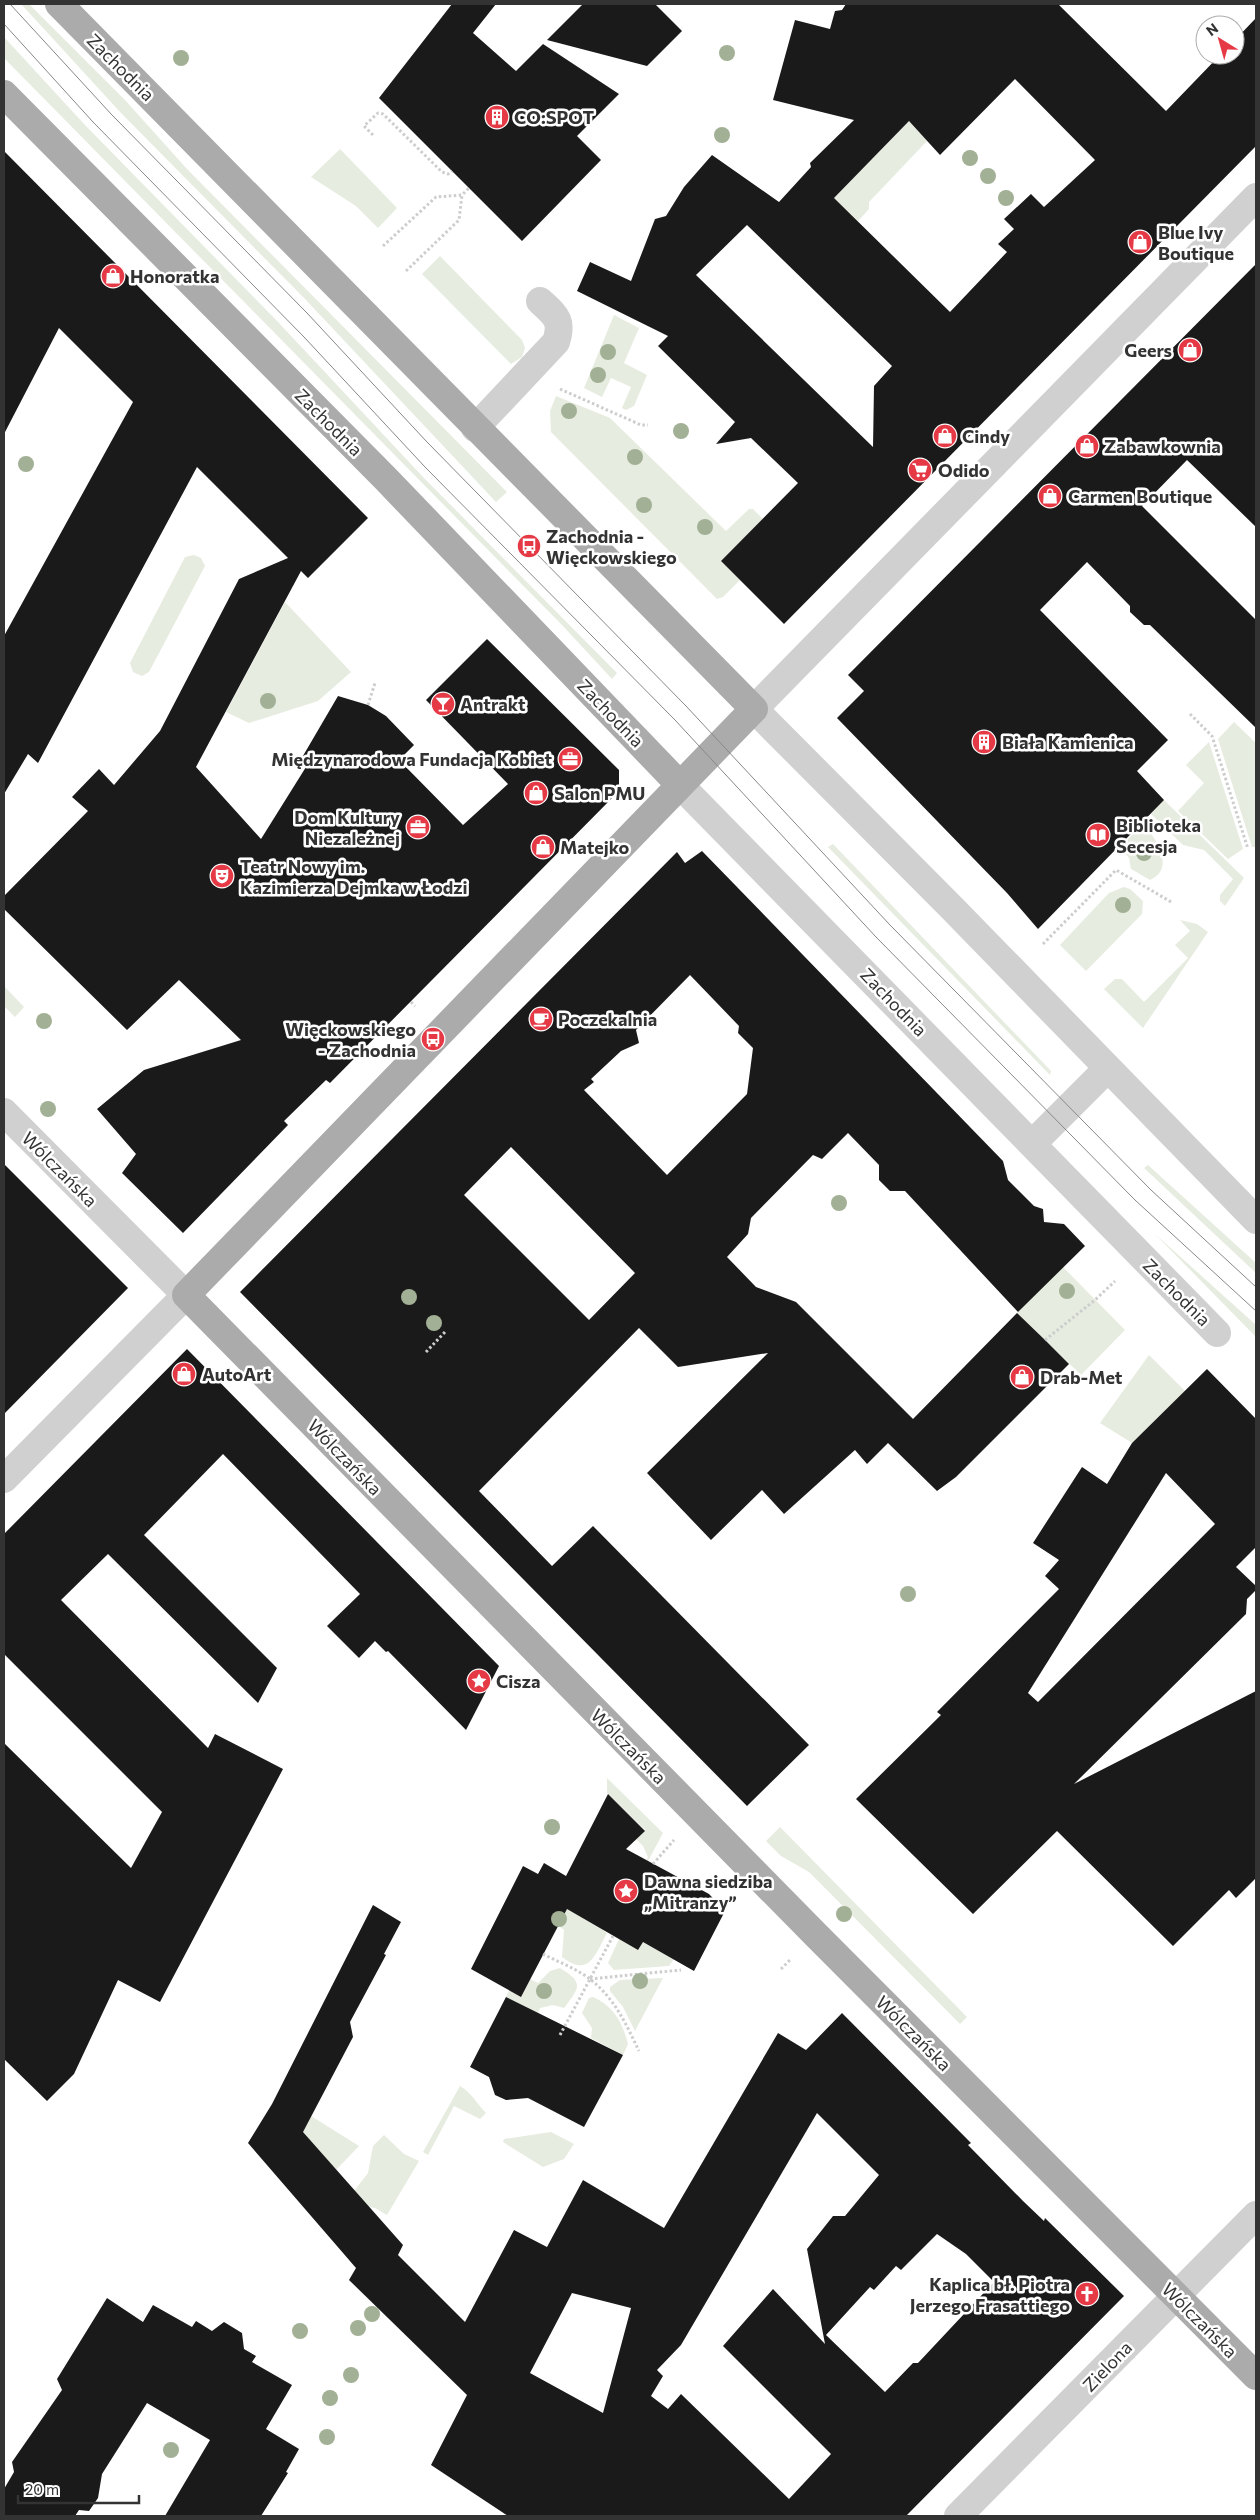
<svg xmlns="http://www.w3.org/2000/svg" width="1260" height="2520" font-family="Commissioner,sans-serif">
<rect width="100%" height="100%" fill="#fff"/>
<path fill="#e6ecdf" d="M21,4h8l96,96 62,69 320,323 -11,10 -191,-203 -184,-186z
M4,37l81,88 194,198 144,154 194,196 -5,6 -50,-54 -558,-567z
M909,121l18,20 -58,61v7l-11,12 -24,-23z
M340,149l57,59 -19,20 -22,-22 -45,-29z
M440,256l82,84 3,8 -3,9 -11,7 -89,-90z
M614,315l25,13 -15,35 23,12 -13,31 -8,4 -4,-2 9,-21 -20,-9 -9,19 -18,-9z
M556,396l54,22 116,113 23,-22h4l10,10 -42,42 19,19 -17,17 -6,2 -166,-167 -1,-21z
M194,555l7,3 4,8 -56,106 -7,4 -9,-4 -3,-9 55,-106z
M285,602l66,70 -33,29 -69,22 -23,-11z
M1234,722l22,21v104h-4l-34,-108z
M1209,742l34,107 -15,10 -50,-48 26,-28 -18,-18z
M1164,800l80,78 -19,28 -5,-5v-6l13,-16 -29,-29 -21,-5 -32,-31z
M1143,824c13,13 33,45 7,56l-19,-11 -2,-11 -9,-11z
M833,844l218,227 -1,4 -222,-228z
M1124,887l6,2 13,12 -1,13 -56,57 -26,-26 49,-52z
M1180,920l17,4 11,8 -65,96 -39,-39 11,-10h7l22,23 44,-44 -13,-13 15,-14z
M4,986l20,21 -9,10 -11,-11z
M1148,1165l108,98v10l-112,-105z
M1155,1234l101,91v12z
M1063,1267l62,63 -44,45 -64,-62z
M1149,1355l36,36 -53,52 -32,-20z
M607,1778l56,55 -15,28 -2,-1 2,-3 -5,-11 -7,-7 9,-9 -38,-37z
M780,1827l187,190 -7,7 -151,-152 -28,-16 -15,-15z
M557,1895l50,28 -3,8 3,2c-12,22 -18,45 -45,24l2,-27 -17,-13z
M619,1939l19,11 5,-8 31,17 -5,7 -55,4 -6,-7z
M560,1968c25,15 19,20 4,40l-11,-3 -13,3 -2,5 -32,-16 11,-24 21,10 12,-12z
M663,1978l-28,53 -12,-24 -13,-16v-4l10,-7z
M593,1997c21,9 30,27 35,47l-5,11 -32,-17 1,-10 -10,-15 7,-15z
M460,2086c13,8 16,17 26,27l-6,6 -26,-13 -26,49 -5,-3z
M285,2111l26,5 48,30 -23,24z
M551,2132l23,12 -10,15 -21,8 -40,-25 1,-3z
M384,2135l20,19 15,7 -32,54 -12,-7 -12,-2 -9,-15 14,-18 5,-27z"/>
<path fill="#1a1a1a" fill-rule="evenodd" d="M452,4h44l-23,29 43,38 27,-27 76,50 -42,42 24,24 -79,81 -143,-143z
M583,4h72l27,27 -35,35 -100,-26z
M846,4h212l108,107 54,-56h15v-15l21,-22v128l-472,478 -63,-63 77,-78 -47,-45 -35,6 19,-22 -77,-76 10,-10 -91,-45 13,-29 41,19 24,-62 11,-3 18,-29 28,-32 67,47 32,-35 -1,-4 44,-43 -81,-20 22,-80 35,9 5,-18 7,-1zM1015,79l80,81 -51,47 -13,-13 -27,25 10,10 -16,15 9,8 -57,60 -116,-114 75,-77 31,34zM747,225l145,141 -18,20 -1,61 -177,-172z
M4,151l364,367 -60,60 -7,-7 -105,196 65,72 45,-72 -6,-6 38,-65 30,9 18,11 28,29 -15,15 64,65 45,-41 -82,-84 61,-61 132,131v21l-289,292 -4,-3 -42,41 4,4 -105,108 -61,-60 14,-19 -39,-45 47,-39 97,-30 -62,-60 -52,50 -123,-121v-13l84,-85 -16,-14 27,-28 15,16 46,-54 79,-152 49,-21 -91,-91 -159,296 -10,-9 -24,40v-158l129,-234 -74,-74 -55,106z
M1256,264v263l-69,-67 -45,46 114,114v108l-106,-103h-6l-14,-13v-6l-43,-44 -47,48 128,130 -31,31 27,29 -126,129 -31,-36 -170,-175 27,-27 -16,-16z
M702,851l301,310 5,19 26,26 9,3 1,13 20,2 21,22 -67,66 -113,-121h-15l-11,-11v-15l-31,-32 -26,26 -9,-4 -62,63 -3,16 -21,23 29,30 40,15 117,117 104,-106 28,27 24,24 -113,113 -19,14 -49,-48 -21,21 -12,-14 -71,64 -22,-24 -51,50 -64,-67 121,-120 -90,14 -39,-39 -160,163 73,75 41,-40 216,219 -62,61 -507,-514 437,-440 8,11zM690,975l49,51 -1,7 15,15 -6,46 -80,81 -83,-85 10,-8 -3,-3 30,-28 18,-8 -3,-13zM511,1147l124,126 -46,47 -125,-125z
M4,1164l124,124 -124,126z
M187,1349l312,317 -33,64 -78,-79 -2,1 -11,-11 -16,17 -32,-32 33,-32 -137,-140 -79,81 133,133 -19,35 -150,-149 -47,46 147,148 7,-14 68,35 -123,233 -42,-22 -44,94 -27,27 -43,-42v-316l127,125 31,-56 -158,-158v-120z
M1207,1369l49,50v128l-20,20 20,19v4l-9,9 -1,15 -172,170 182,-93v187l-20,20 -7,-8 -56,56 -116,-115 -84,83 -117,-115 85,-84 -4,-3 122,-123 -14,-13 14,-16 -26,-17 49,-76 25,17 25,-41zM1166,1473l49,51 -177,178 -10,-9z
M608,1794l37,37 -19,18 83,45 16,17 -31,60 -51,-29 -5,8 -71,-41 -46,88 -50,-28 52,-103 15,8 6,-11 22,13z
M373,1905l28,17 -17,32 2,1 -36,67 3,15 -50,95 100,113 -5,10 67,67 49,-92 33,17 36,-67 81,48 114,-195 28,17 36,-37 129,130 -3,2 55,56 21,20 1,-3 79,78 -218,220h-398l-77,-51 36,-70 -118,-115 7,-12 -108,-125 24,-39zM817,2113l62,62 -34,41h-12l-26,33 18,95 -52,-55 -50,57 108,108 -42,45 -108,-105 -13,15 -17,-13 12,-20 -6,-6 24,-25zM937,2234l29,20 28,28 -76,81h-5l-28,29 -59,-57 44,-48 4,3 22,-24 5,4zM572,2293l59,15 -28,105 -73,-40z
M506,1997l117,58 -39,72 -56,-29 -22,2 -11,-5 -6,-18 -19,-10z
M107,2298l36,24 10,-17 39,22 4,-6 16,10 12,-9 18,11 2,16 12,7 -4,6 40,23 -26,44 33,20 -13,23 2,1 -27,43h-96l45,-76 -63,-37 -45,71 -4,24 -9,13 -10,-1 -4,6h-71v-27l10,-17 -2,-10 50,-72 -5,-11z"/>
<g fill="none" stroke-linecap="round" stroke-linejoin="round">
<path stroke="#cdcdcd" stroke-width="3" stroke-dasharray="2.5 2.5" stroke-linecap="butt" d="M373,135l-9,-9 14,-13 5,1 59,58 6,2 4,-3
M383,246l53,-49 26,-2 7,-7
M406,271l53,-51 3,-25
M560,389l81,36h7
M368,705l7,-22
M1190,714l22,22 36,113
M1043,944l73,-74 57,33
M411,1002l4,4
M1045,1340l50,-40 20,-19
M426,1352l19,-20
M653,1864l21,-24
M543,1954c15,8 35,15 48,26 24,19 35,44 48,71
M781,1969l10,-10
M590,1979l91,-9
M560,2035l53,-99"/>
<path stroke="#d0d0d0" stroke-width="28" d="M1256,197l-502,512 198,199 304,312
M475,428l81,-86c7,-22 0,-26 -16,-41
M680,785l537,548
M4,1112l182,183 -182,184
M1032,1144l76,-76
M958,2516l298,-301"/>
<path stroke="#ababab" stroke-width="28" d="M59,4l695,705 -568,586 630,640 440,441
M4,94l381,384 295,307"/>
<path stroke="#888" stroke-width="1" d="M10,4l102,111 195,198 120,129 259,264 204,219 261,265 105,97
M4,24l89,98 211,215 121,130 250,253 201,217 259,263 121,111"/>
</g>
<g fill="#a2b095">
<circle cx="727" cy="53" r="8"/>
<circle cx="181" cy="58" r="8"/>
<circle cx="722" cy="135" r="8"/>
<circle cx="970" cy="158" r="8"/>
<circle cx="988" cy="176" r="8"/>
<circle cx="1006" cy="198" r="8"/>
<circle cx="608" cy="352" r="8"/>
<circle cx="598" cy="375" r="8"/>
<circle cx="569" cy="411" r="8"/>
<circle cx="681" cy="431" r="8"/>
<circle cx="635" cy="457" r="8"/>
<circle cx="26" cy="464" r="8"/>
<circle cx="644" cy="505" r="8"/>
<circle cx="705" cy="527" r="8"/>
<circle cx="268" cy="701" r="8"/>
<circle cx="1144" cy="853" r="8"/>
<circle cx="1123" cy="905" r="8"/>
<circle cx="44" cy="1021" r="8"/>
<circle cx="48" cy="1109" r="8"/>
<circle cx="839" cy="1203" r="8"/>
<circle cx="1067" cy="1291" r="8"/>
<circle cx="409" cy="1297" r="8"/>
<circle cx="434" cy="1323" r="8"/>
<circle cx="908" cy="1594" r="8"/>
<circle cx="552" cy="1827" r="8"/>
<circle cx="844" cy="1914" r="8"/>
<circle cx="559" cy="1919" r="8"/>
<circle cx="640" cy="1981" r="8"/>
<circle cx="544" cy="1991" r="8"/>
<circle cx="372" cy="2314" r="8"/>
<circle cx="358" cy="2328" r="8"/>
<circle cx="300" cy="2331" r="8"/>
<circle cx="351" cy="2375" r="8"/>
<circle cx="330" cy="2398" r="8"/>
<circle cx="327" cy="2437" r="8"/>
<circle cx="171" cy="2450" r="8"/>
</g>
<defs>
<g id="building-disc" transform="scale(1.25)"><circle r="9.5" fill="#e63946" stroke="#fff"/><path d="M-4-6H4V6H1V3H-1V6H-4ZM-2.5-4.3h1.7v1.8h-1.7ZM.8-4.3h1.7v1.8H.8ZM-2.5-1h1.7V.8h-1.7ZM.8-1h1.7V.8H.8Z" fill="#fff"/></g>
<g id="shop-disc" transform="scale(1.25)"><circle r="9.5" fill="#e63946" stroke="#fff"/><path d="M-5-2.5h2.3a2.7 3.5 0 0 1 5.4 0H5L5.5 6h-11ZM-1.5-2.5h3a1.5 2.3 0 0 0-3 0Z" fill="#fff"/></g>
<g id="supermarket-disc" transform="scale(1.25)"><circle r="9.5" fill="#e63946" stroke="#fff"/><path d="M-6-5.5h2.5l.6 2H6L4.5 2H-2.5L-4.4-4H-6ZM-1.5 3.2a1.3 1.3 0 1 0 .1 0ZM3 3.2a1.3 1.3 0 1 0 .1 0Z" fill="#fff"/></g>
<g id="bus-disc" transform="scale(1.25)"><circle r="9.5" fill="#e63946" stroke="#fff"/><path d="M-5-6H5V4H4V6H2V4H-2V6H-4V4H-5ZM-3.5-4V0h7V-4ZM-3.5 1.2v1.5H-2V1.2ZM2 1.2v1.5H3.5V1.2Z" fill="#fff"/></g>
<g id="bar-disc" transform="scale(1.25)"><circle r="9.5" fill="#e63946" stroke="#fff"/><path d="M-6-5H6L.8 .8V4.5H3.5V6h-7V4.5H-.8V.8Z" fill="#fff"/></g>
<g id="office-disc" transform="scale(1.25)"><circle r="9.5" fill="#e63946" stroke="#fff"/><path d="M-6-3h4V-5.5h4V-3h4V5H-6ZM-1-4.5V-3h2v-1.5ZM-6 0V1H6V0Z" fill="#fff"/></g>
<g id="library-disc" transform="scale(1.25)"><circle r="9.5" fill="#e63946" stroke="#fff"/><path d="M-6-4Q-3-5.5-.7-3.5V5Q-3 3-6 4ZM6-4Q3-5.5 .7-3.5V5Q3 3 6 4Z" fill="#fff"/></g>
<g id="theatre-disc" transform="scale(1.25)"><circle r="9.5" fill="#e63946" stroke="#fff"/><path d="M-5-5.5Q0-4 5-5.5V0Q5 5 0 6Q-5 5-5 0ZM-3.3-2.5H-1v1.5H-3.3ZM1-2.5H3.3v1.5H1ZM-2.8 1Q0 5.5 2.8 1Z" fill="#fff"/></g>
<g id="cafe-disc" transform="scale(1.25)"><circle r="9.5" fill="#e63946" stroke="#fff"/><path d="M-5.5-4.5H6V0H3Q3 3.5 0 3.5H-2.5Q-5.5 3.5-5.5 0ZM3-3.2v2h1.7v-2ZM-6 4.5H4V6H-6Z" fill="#fff"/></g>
<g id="sight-disc" transform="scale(1.25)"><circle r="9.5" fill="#e63946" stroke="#fff"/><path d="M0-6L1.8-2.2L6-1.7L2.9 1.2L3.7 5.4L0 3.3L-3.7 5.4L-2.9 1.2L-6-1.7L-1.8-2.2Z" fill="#fff"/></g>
<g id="church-disc" transform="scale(1.25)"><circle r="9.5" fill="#e63946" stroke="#fff"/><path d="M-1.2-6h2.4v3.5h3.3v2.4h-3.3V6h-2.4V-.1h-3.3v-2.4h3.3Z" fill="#fff"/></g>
</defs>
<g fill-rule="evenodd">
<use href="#building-disc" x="497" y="117"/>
<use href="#shop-disc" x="1140" y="242"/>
<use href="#shop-disc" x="113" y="276"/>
<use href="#shop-disc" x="1190" y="350"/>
<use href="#shop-disc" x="945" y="436"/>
<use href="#shop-disc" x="1087" y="446"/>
<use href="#supermarket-disc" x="920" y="470"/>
<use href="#shop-disc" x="1050" y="496"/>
<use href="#bus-disc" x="529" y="546"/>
<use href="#bar-disc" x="443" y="704"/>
<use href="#building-disc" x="984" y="742"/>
<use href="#office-disc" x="570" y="759"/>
<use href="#shop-disc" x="536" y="793"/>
<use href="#office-disc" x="418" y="827"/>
<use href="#library-disc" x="1098" y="835"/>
<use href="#shop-disc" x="543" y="847"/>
<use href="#theatre-disc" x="222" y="876"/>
<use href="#cafe-disc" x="541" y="1019"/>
<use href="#bus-disc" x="433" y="1039"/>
<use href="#shop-disc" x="184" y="1374"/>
<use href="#shop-disc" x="1022" y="1377"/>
<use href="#sight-disc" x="479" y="1681"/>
<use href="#sight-disc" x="626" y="1891"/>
<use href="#church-disc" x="1087" y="2294"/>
</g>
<g text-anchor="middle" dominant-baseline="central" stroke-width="5" stroke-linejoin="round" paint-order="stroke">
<g font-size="18" fill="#333" stroke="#fff">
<text transform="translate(121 67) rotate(45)">Zachodnia</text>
<text transform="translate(329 422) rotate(45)">Zachodnia</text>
<text transform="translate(611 713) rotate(46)">Zachodnia</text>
<text transform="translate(894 1002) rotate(46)">Zachodnia</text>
<text transform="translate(60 1169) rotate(45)">Wólczańska</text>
<text transform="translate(1177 1292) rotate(45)">Zachodnia</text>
<text transform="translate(345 1457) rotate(46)">Wólczańska</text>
<text transform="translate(629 1746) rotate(45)">Wólczańska</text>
<text transform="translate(914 2033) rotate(45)">Wólczańska</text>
<text transform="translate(1200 2320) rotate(45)">Wólczańska</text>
<text transform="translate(1107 2366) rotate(-46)">Zielona</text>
</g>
<g font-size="18" font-weight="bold" fill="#333" stroke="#fff" text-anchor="start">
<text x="514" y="117">CO:SPOT</text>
<text x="1158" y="232">Blue Ivy<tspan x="1158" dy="21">Boutique</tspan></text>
<text x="130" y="276">Honoratka</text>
<text x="1172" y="350" text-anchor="end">Geers</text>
<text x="962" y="436">Cindy</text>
<text x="1104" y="446">Zabawkownia</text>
<text x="938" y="470">Odido</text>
<text x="1068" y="496">Carmen Boutique</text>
<text x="546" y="536">Zachodnia -<tspan x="546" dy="21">Więckowskiego</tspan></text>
<text x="460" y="704">Antrakt</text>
<text x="1002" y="742">Biała Kamienica</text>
<text x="552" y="759" text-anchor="end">Międzynarodowa Fundacja Kobiet</text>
<text x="554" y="793">Salon PMU</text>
<text x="400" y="817" text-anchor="end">Dom Kultury<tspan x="400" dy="21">Niezależnej</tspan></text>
<text x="1116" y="825">Biblioteka<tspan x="1116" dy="21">Secesja</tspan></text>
<text x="560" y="847">Matejko</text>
<text x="240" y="866">Teatr Nowy im.<tspan x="240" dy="21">Kazimierza Dejmka w Łodzi</tspan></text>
<text x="558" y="1019">Poczekalnia</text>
<text x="416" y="1029" text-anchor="end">Więckowskiego<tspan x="416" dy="21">- Zachodnia</tspan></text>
<text x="202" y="1374">AutoArt</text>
<text x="1040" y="1377">Drab-Met</text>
<text x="496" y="1681">Cisza</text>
<text x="644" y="1881">Dawna siedziba<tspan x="644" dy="21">„Mitranzy”</tspan></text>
<text x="1070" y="2284" text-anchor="end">Kaplica bł. Piotra<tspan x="1070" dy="21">Jerzego Frasattiego</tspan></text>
</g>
</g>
<rect width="1260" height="2520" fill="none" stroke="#333333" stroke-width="10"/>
<g transform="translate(1220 40) rotate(323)"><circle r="24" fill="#ffffff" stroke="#adadad"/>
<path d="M0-4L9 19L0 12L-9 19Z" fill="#e63946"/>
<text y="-8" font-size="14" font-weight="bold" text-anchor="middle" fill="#333333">N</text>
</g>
<path d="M18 2495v8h121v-8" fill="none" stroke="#333333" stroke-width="2.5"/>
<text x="25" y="2495" font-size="15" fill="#333333" stroke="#ffffff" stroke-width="4" paint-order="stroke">20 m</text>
</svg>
